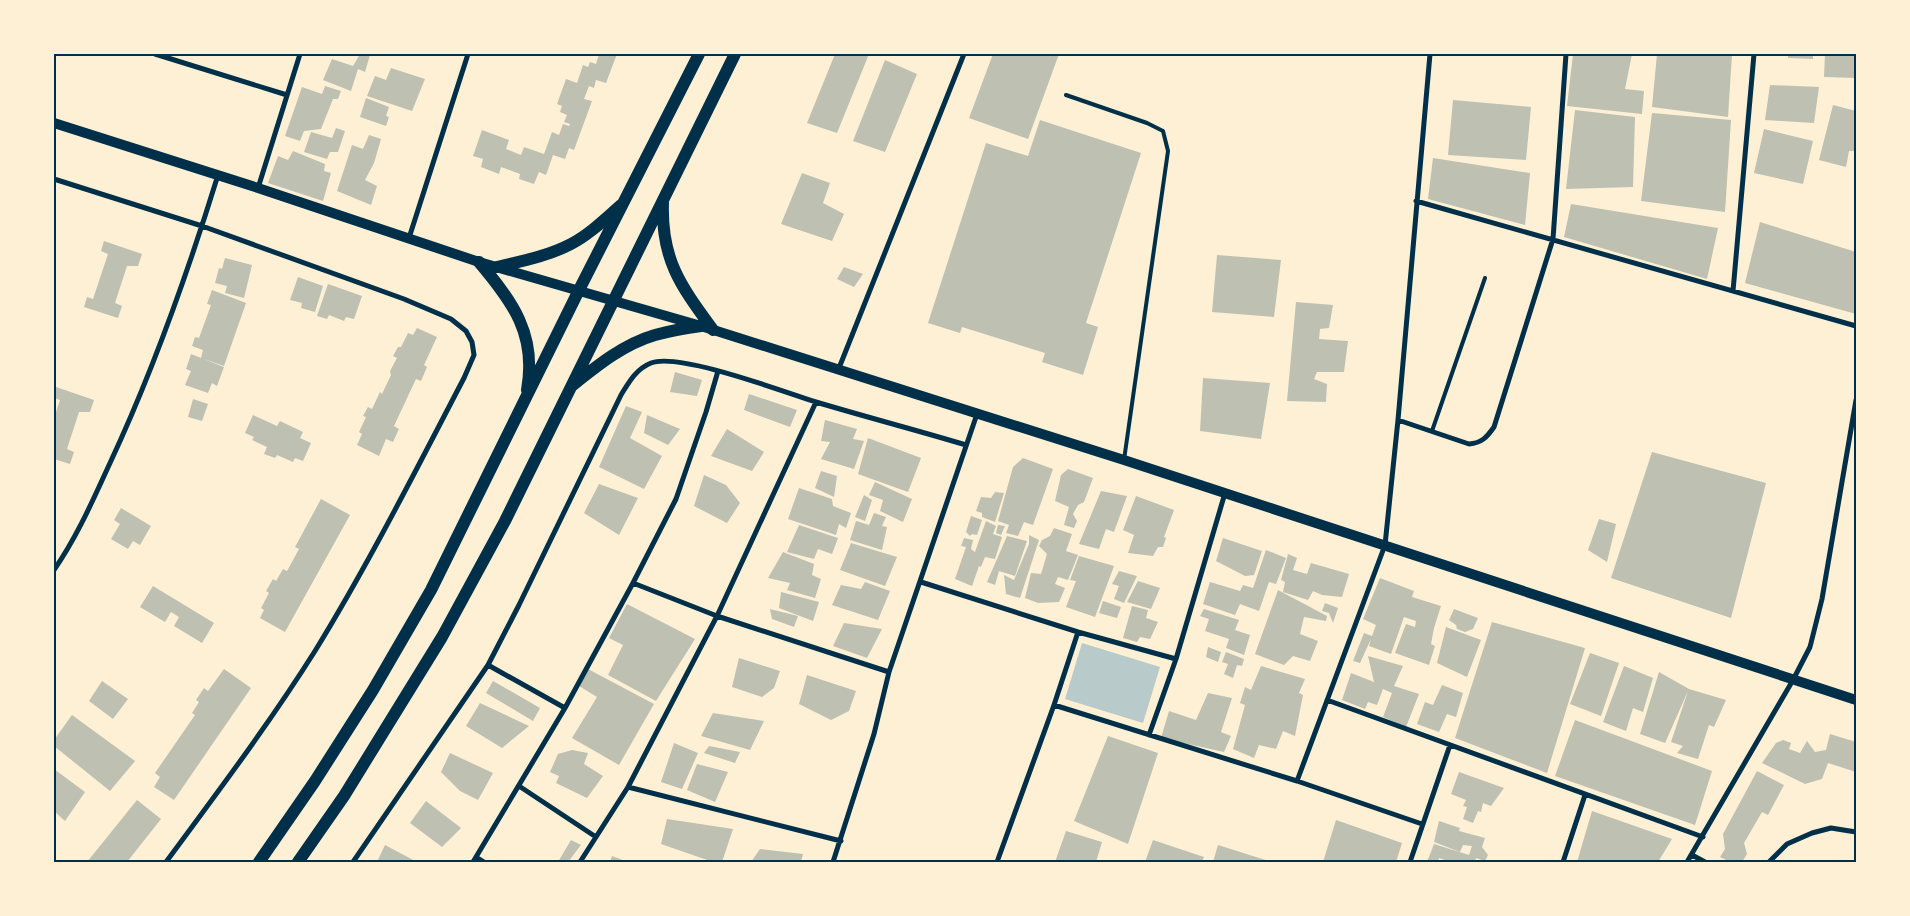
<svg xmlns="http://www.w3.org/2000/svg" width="1910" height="916" font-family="'Source Sans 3',sans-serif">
<rect width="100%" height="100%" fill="#fdf0d5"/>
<path fill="#b9caca" d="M1082,643l78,24 -17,56 -78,-24z"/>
<path fill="#bec0b2" d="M360,54l10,1 -5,17 -7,-3 -7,22 -28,-11 9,-21 21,7z
M599,54h18l-11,29 -10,-3 -2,8 -5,-2 -5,13 8,2 -18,49 -5,-2 -4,11 -12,-4 -7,20 -7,-3 -5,12 -15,-5 1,-5 -19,-7 -2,7 -18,-7 2,-8 -10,-3 9,-26 27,10 -3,9 15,6 3,-8 20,7 8,-22 7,3 4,-11 6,2 1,-2 -6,-2 3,-7 -7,-3 2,-6 -5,-2 9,-25 11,4 6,-18 5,2 2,-5 6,2z
M835,54h34l-32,79 -30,-10z
M993,54h66l-31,85 -59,-21z
M1573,54h59l-7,35 19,2 -2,23 -75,-8z
M1657,54h75l-4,63 -76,-10z
M1788,54h25v5l-25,-1z
M1825,54h31v24l-32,-1z
M885,60l32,14 -32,78 -32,-11z
M391,68l34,11 -13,32 -45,-15 8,-20 11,4z
M1770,85l49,2 -5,36 -49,-3z
M325,86l16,5 -3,8h-5l-12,30 -17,2 -4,10 -15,-5 17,-49 20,7z
M366,98l23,9 -3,9 3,1 -3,9 -26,-9z
M1453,100l78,7 -5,53 -78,-5z
M1833,105l23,6v40h-7l-3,16 -27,-7z
M1575,110l60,7 -2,70 -67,2z
M1652,113l79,7 -6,92 -84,-11z
M1040,120l101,33 -55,170 12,4 -15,48 -41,-13 3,-9 -83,-26 -2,6 -32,-10 58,-180 42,13z
M336,128l9,3 -7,21h-8l-3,7 -23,-7 7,-20 21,6z
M1764,129l49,12 -10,43 -49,-11z
M369,135l12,4 -7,24 -9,17 12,6 -6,19 -34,-14 15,-46 11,4z
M293,151l32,13 -1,7 7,2 -8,28 -55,-18 10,-27 10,4z
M1433,158l97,15 -5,52 -97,-26z
M802,173l28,10 -7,20 21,11 -12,27 -51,-17z
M1571,204l147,24 -11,51 -143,-42z
M1760,222l96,30v62l-111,-31z
M104,241l38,13 -4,12h-11l-12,37 7,3 -4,12 -34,-11 3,-10 6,2 15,-45 -7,-3z
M1217,255l64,5 -7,57 -62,-5z
M225,258l27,7 -8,33 -19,-5 2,-7 -12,-3 4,-15 3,1z
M844,267l19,7 -9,13 -17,-8z
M298,277l25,9 -8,26 -14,-4 1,-5 -12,-3z
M328,284l34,12 -8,23 -8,-2 -2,4 -15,-6 -2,4 -10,-3z
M212,290l34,13 -22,63 -23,-8 2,-8 -11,-4 3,-9 4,1 12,-33 -4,-1z
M1296,302l37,3 -4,23 -9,1 -1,10 29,2 -4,31h-27l-3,7 13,5 -1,18 -39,-1z
M417,328l20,9 -13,28 3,2 -6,14 -5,-2 -22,47 5,3 -6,13 -7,-3 -7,17 -22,-11 5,-11 -3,-2 7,-15 -3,-1 5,-9 4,2 8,-17 2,2 9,-19 -1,-4 7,-13 -4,-2 5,-9h3l7,-14 5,2z
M191,354l33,13 -7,19 -5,-3 -4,10 -23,-8 6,-14 -5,-2z
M675,372l27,8 -5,16 -27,-4z
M1203,378l67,5 -9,56 -61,-8z
M56,387l38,13 -4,12h-11l-12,37 7,3 -4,12 -16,-5v-41l6,-18 -6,-2z
M749,394l48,16 -7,17 -46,-17z
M193,399l15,5 -6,17 -14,-4z
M626,406l16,6 -12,26 32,18 -18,33 -45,-22z
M253,415l24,11 3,-5 23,11 -3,6 11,5 -8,18 -8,-3 -2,4 -16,-7 -2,3 -11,-4 3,-7 -15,-7 2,-3 -9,-4z
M647,415l33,14 -12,16 -24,-12z
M825,420l32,9 -4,10 11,2 -10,28 -33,-10 9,-17 -9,-1z
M727,429l37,23 -12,19 -41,-15z
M868,438l53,20 -13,34 -50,-18z
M1652,452l114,31 -35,135 -120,-40z
M1023,458l30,11 -20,56 -9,-3 -6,14 -12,-3 3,-8 -11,-4 15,-54z
M1068,469l25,9 -9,24 -6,3 -5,9 4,7 -3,7 -10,-3 5,-18 -14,-6 6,-26z
M821,471l16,5 -3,21 -19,-9z
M704,475l22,10 14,18 -13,20 -33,-17z
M875,482l37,17 -9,23 -23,-11 3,-11 -14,-5z
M599,484l39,14 -19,37 -35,-22z
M799,488l33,11 1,7 18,7 -5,15 -7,-4 -3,11 -48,-16z
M1101,491l26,5 -13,36 -8,-3 -7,20 -20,-5z
M995,492l9,1 -9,29 -13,-5v-4l-6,-2 5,-14 10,1z
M864,495l8,5 -7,21 -10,-4z
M1136,496l38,14 -10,27 2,1 -3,9h-5l-5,9 -25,-3 6,-18 -11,-5z
M321,499l29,16 -65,117 -25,-14 4,-8 -3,-2 8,-15 -3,-2 7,-12 3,2 7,-12 4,2 12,-22 -4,-2z
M121,508l30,18 -11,19 -7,-4 -5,8 -17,-10 9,-15 -6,-4z
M874,513l12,4 -4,9 5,1 -5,23 -32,-10 6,-19 13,4z
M971,516l11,4 -5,15 -5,-1 -2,2 -4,-4z
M1599,519l17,5 -9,38 -19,-12z
M986,521l10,5 -3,8 9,3 -7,22 -10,-2 -4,10 -2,-1 -7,20 -17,-7 11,-32 -5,-1 3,-8 9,2 -2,9 4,3z
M799,525l39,13 -6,16 -14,-5 -4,10 -27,-7z
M998,525l7,1 -4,9 -5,-2z
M1054,528l18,6 -6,17 12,4 -10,25 -10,-3 -3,7 10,4 -6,14 -21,1 -13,-5 6,-25 10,1 6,-20 -8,-8 3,-6 8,-4z
M1029,535l10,5 -19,58 -14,-4 -2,-19 10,5 15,-36z
M1007,536l20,5 -12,35 -16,-5 -4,14 -8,-3z
M1223,538l39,13 -8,24 -9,1 -29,-15z
M851,543l46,14 -12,29 -45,-16z
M1266,550l20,8 -10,26 -7,-2 -10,29 -19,-7 -5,11 -32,-11 7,-22 30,9 3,-6 10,3z
M783,552l31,12 -2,11 9,4 -6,19 -28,-8 3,-7 -22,-5z
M1288,554l9,4 -4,12 14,4 4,-11 38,11 -7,23 -20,-2 -9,-4 -5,9 -25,-8 2,-10 -4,-2z
M1079,556l35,10 -19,51 -29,-10 10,-26 -6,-1z
M1119,571l18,5 -13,27 -10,-4 5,-13 -7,-2z
M1380,578l34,13 -2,6 29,9 -7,22 -3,16 4,2 -6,19 -34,-12 11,-29 9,3 1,-6 -12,-4 -13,37 -22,-8 2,-7 -11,24 -7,-2 11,-28 8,3 4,-11 -13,-6z
M1138,581l22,7 -9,21 -24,-7z
M865,582l25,9 -12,29 -46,-15 9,-20 20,4z
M153,586l61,37 -12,20 -28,-17 5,-9 -8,-5 -6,10 -25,-15z
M1278,590l49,26 -1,5 -22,-4 -4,17 18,7 -8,20 -17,-5 -9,9 -29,-11z
M781,592l38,10 -6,19 -34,-13z
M1103,601l18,6 -4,11 -18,-5z
M1325,603l13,5 -5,15 -4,-10 -7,-2z
M627,604l68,35 -39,62 -48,-26 15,-30 -14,-7z
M1132,606l16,4 -2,8 12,4 -8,17 -10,-2 -3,5 -14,-4z
M770,609l28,7 -4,11 -22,-8z
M1204,609l35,11 -4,10 15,5 -6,20 -18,-7 3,-9 -24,-8 4,-12 -9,-3z
M1454,609l24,9 -5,11 -8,3 -8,-3 -1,-4 -7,-5z
M1492,622l93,26 -38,125 -92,-35z
M844,623l38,6 -15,29 -34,-12z
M1446,627l35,13 -14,37 -30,-14z
M1208,647l13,5 -3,10 -12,-5z
M1226,652l18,7 -2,7 -5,-1 -4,13 -9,-4 4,-10 -6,-2z
M1590,653l29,10 -18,53 -31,-12z
M1368,656l35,10 -9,20 25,8 -13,33 -23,-10 9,-24 -9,-4 -6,16 -9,-3 -3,7 -23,-9 9,-27 23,9z
M739,658l41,13 -6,17 -12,9 -30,-10z
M1261,666l44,13 -6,14 4,2 -8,41 -12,-5 -7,18 -17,-4 -5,13 -21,-9 12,-44 -5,-2 5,-16 6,3z
M1624,666l29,12 -10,34 -10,-4 -7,23 -23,-9z
M224,669l27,19 -77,112 -20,-13 6,-10 -5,-4 40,-58 -3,-2 7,-11 -3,-2 8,-12 4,3z
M588,669l66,35 -35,61 -47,-27 25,-41 -18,-11z
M1659,672l30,17 37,11 -12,27 -5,-2 -11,34 -21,-6 6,-7 -12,-4 17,-51 -23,52 -25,-9z
M807,675l49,16 -7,20 -18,9 -32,-16z
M102,681l26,18 -15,20 -24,-18z
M493,681l47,27 -7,13 -47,-28z
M1442,685l21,8 -7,24 -9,-3 -8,18 -22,-8 8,-22 8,3z
M1208,693l24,5 -11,34 10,4 -7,16 -63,-14 8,-27 27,9z
M480,703l49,23 -27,22 -36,-22z
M713,713l51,8 -14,29 -49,-14z
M72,715l63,46 -25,30 -56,-45v-6z
M1575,720l137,51 -17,54 -140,-49z
M1830,734l26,8v30l-28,-9 -6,16 -17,5 -43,-21 14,-20 7,-3 8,3 -2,6 11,4 7,-12 8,11 11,-2z
M1108,736l50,17 -30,91 -54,-23z
M674,743l24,10 -16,36 -21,-7z
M709,746l31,6 -5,11 -31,-10z
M572,750l16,3 -4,11 19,12 -16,22 -31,-15 3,-7 -9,-4 8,-18z
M450,753l43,20 -15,27 -18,-9 -19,-19z
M697,764l31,8 -13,30 -28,-12z
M54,769l31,23 -20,29 -11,-10z
M1757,771l27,14 -16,30 -6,-3 -18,31 3,11 -5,8h-12l-10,-5 5,-8 -2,-15z
M1459,772l45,16 -13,18 -8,-3 -2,9 -3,-1 -5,12 -10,-4 4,-12 -4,-1 3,-6 -15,-6z
M137,800l24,19 -34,43h-40z
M426,801l35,27 -19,19 -32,-24z
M1592,811l80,28 -14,23h-81z
M667,819l66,10 -11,33h-9l-52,-18z
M1336,820l66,23 -6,19h-73z
M1439,821l21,7 -1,3 26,7 -3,9 6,8 -3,6 -9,-3 -1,4h-25l-11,-4 -1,4h-11l7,-18 35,11 3,-9 -9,-1 -3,7 -26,-10z
M1066,831l36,11 -6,20h-41z
M571,840l10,5 -13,17h-10z
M1153,840l51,17 -2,5h-57z
M385,845l32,17h-40z
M1218,845l54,17h-59z
M760,849l43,5 -2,8h-50z
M612,856l16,6h-18z"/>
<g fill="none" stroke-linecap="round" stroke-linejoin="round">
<path stroke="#003049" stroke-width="4" d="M1066,95l81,28 16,8 5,20 -44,309
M1432,431l53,-153"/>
<path stroke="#003049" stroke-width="5" d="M155,54l132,41
M54,179l148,47 202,73 47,20 15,12 6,11 2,13 -10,23c-48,92 -95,185 -149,273 -46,73 -98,142 -149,211
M258,188l42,-134
M1416,201l440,125
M409,238l59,-184
M1733,291l21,-237
M839,368l125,-314
M718,371l-12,41 -30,87 -43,84 84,33 172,56
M1398,420l71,24c13,-1 18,-7 25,-17l59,-188 13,-185
M54,570c23,-33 39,-70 56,-107 43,-92 78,-191 108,-288
M921,582l157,50 98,27
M488,665l77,43
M1327,700l376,137
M1054,705l243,76 125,43
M1149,735l27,-76 49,-166
M1297,781l88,-236 13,-125 32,-366
M519,786l77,51
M628,787l213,54
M1692,855l13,7
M476,857l8,5
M353,862l135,-197 31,-60 102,-210c8,-13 15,-26 30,-32 28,-11 133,29 165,39 50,15 100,28 150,43
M473,862l92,-154 68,-125
M580,862l48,-75 89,-171 99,-214
M833,862l41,-128 15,-62 88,-258
M997,862l57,-157 24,-73
M1410,862l40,-117
M1563,862l22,-67
M1687,862l106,-182 17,-33 12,-48 34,-199
M1769,862l18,-18 25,-11 19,-5 25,4"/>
<path stroke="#003049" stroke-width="10" d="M54,123l204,65 221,74 222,64 423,134 732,240"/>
<path stroke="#003049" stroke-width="12" d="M663,203c-2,57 18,83 50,127
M479,262c34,40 58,73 48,128
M497,267c25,-6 51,-11 74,-23 19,-10 34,-25 50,-39
M573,385c25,-20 51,-41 82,-50 15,-4 31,-7 46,-9
M259,862l56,-81 58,-91 58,-100 148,-300 120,-236
M298,862l46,-66 98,-159 63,-116 230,-467"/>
</g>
<rect width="1910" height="916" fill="none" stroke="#fdf0d5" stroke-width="110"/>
<rect x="55" y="55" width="1800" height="806" fill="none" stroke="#003049" stroke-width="2"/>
</svg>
